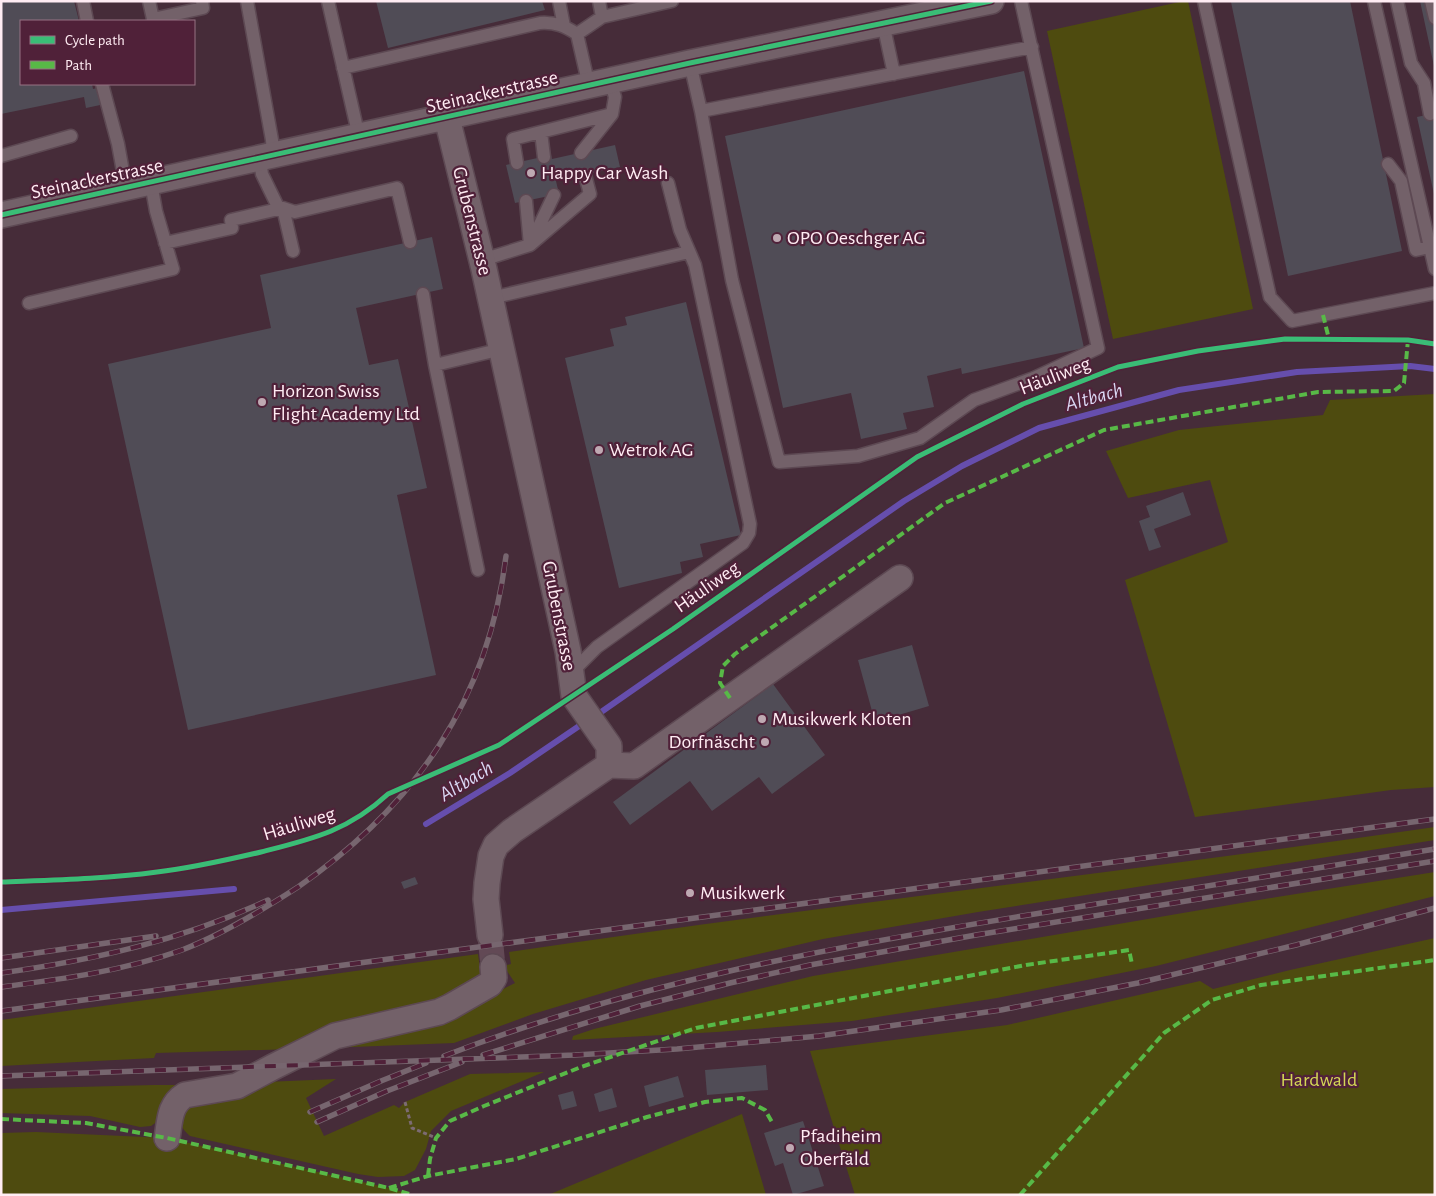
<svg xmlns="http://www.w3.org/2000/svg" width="1436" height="1196" font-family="'Alegreya Sans',sans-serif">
<rect width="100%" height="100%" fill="#462c39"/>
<path fill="#4e4b0f" d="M1184,1h4l65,308 -140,30 -66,-308z
M1435,394v393l-44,3 -196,27 -70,-237 103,-38 -18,-62 -82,18 -22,-47 73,-21 144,-15 7,-15z
M1435,827v13l-457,72 -155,27 -177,41 -113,34 -79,29 -127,5 116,-28 72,-37 -8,-12v-6l4,-1 -2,-12c308,-46 618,-80 926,-125z
M1435,872v24l-279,70 -159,32 -145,23 -135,11 -145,8 1,-4 21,-7 219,-53 464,-79z
M1435,938v257h-580l-45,-144 197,-26 193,-44 13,8 77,-19z
M478,954l2,14h4l1,7 -37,26 -154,48 -138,4 -2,5 -153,8v-46z
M544,1072l-93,39 -20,20 -5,18 -11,21 -11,6 -26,1 -20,-3 -168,-38c-8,-7 -11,-12 -10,-23l11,-9 34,-3 17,-6 23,-13 71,-3 -30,19 18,38 70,-31 5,3 6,-6 65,-28z
M154,1085h25l-21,36 -7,5 -11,1 -50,-11 -89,-3v-24z
M742,1114l24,81h-218z
M36,1132l131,6 222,50 24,7h-412v-62z"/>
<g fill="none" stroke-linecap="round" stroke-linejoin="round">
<path stroke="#664ead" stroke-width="6" d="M594,717l310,-216 58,-35 77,-38 140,-38 118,-18 113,-6 25,3
M426,824l84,-51 75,-51
M1,910l233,-21"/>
</g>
<path fill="#504c56" d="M1,1h73l5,20h-58v63h71l1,5 8,-2 4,17 -19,4 -2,-11 -83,17z
M376,1h166l3,9 -157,38z
M1236,1h114l52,250 -114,25 -57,-274z
M1420,1h15v65h-1z
M1024,71l60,277 -122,26 -1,-6 -34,8 7,31 -31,6 4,16 -46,10 -10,-46 -68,15 -58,-272z
M1435,113v81h-1l-17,-77z
M615,145l5,22 -64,14 3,13 -44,9 -9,-38 45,-10 1,4z
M432,237l11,52 -87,19 13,57 29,-6 29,129 -30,7 39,180 -248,55 -80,-366 163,-36 -11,-53z
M686,302l55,233 -41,9 3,13 -23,5 2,11 -63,15 -54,-230 49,-12 -4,-17 17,-4 -2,-8z
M1183,492l8,23 -37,14 7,18 -12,4 -10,-30 11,-4 -4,-11z
M912,645l17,61 -54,16 -17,-62z
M773,684l52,71 -53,39 -13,-17 -47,34 -22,-30 -60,44 -17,-23z
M415,877l3,7 -14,5 -3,-7z
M766,1065l2,25 -61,5 -2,-25z
M678,1076l6,21 -35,10 -5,-21z
M612,1088l5,19 -18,5 -5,-18z
M573,1091l4,15 -15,4 -4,-15z
M803,1121l21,65 -31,9 -10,-32 -8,3 -11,-33z"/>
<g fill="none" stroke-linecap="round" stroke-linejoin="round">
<path stroke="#624955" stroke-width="25" stroke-dasharray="25 12" stroke-linecap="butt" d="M490,935l3,32"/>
<g stroke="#5d4953" stroke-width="15">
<path id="lane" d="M83,1l4,20
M149,1l4,18 50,-11 -1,-7
M247,1l25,139 1,16
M328,1l31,136
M559,1l5,25
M599,1l3,16
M1204,1l66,296 22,24 143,-28
M1374,1l61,268
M1397,1l14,62 13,20 6,31
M1431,1l4,17
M883,23l11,51
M690,63l11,48 31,169 47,182 79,-6 62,-18 54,-38 60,-22 64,-30 -77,-347
M343,68l197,-45c15,-1 25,3 37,11
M102,84l16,60 8,44
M589,86l-12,-52 25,-17 70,-16
M701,111l331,-64
M541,132l3,25
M581,153l31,-39
M1,156l70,-20
M260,159l2,15 17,35
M517,163l-4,-24 99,-25 3,-17 -5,-16
M1388,164l13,17 15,69 14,-3
M283,208l10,43
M532,241l22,-46
M165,243l67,-15 -1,-8 52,-12 12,4 102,-24 13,54
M530,245l60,-51 -5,-19
M481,258l14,-2 35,-11 -4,-44
M423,294l12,71
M491,298l198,-46
M29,303l144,-34 -17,-58 -5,-28
M478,570l-43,-205 67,-16
M571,673l26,-26 146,-104 6,-10 1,-9 -55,-259 -15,-35 -12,-47"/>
</g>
<g stroke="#5d4953" stroke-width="28">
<path id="street" d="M447,118l37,151 84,382 6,45 35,50v19
M1,215l689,-152 301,-62
M609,765l25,1 266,-188
M490,935l-4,-36 1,-16 4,-27 5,-11 16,-14 97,-66
M167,1138c3,-17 2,-33 18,-43l52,-9 36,-19 62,-31 104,-24 11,-5 40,-23 4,-6 -1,-11"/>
</g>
<path stroke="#7c6b73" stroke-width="3" stroke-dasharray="4 2.5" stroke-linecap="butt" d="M405,1102l7,26 24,10"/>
<use href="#lane" stroke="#736169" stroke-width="12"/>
<use href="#street" stroke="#736169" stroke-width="25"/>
<g stroke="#77666f" stroke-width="5.5">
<path id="rail" d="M1,958l155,-22
M1,973c93,-13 182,-33 267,-73
M1,987c62,-8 122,-16 181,-37 41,-16 79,-39 116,-63 118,-82 190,-187 208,-331
M1,1011l1434,-192
M483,1055l157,-49 90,-23 80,-18 166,-30 459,-74
M444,1056c194,-75 399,-111 603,-144 130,-21 259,-42 388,-63
M1,1076l574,-21 102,-6 142,-13 182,-26 137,-27 158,-38 139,-37
M310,1112l71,-31 45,-18
M317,1122l70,-31 75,-29"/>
</g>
<use href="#rail" stroke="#502139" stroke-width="4" stroke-dasharray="11" stroke-linecap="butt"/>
<path stroke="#58b947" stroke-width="4" stroke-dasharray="8 4" stroke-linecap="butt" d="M1323,315l6,24
M730,698l-10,-15 3,-17 12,-12 210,-151 159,-73 214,-38 76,-1 10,-8 4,-43
M1,1119l85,4 81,15 222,50 24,7
M428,1176l2,-17 6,-21 14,-17 34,-15 97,-39 115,-39 330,-63 103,-15 3,14
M389,1188l39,-12 88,-17 131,-42 58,-15 37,-4 23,12 7,12
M1020,1195l144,-162 48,-33 49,-15 174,-25"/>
<g stroke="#502139" stroke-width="8">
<path id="cycleway" d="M1,215l689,-152 301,-62
M1,882c52,-2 104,-3 156,-10 35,-4 70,-12 104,-20 51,-13 87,-21 127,-58l111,-49 174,-116 244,-172 106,-53 95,-37 80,-16 87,-12 123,1 27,4"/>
</g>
<use href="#cycleway" stroke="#3abd76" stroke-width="5"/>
</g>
<g fill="#bea9b2" stroke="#502139" stroke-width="2">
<circle cx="531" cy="173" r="5"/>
<circle cx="777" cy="238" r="5"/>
<circle cx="262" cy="402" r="5"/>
<circle cx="599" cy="450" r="5"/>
<circle cx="762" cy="719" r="5"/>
<circle cx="765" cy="742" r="5"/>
<circle cx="690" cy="893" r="5"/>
<circle cx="790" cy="1148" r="5"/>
</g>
<g text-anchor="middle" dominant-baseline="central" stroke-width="4.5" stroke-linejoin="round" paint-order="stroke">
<g font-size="20" fill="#ffecf3" stroke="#502139">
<text transform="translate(492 92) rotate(-13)">Steinackerstrasse</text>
<text transform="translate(97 179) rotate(-12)">Steinackerstrasse</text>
<text transform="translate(472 221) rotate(76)">Grubenstrasse</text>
<text transform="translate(1055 376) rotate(-21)">Häuliweg</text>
<text transform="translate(707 587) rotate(-35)">Häuliweg</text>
<text transform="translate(559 616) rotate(79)">Grubenstrasse</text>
<text transform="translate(299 824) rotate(-17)">Häuliweg</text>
</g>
<g font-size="20" fill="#ffecf3" stroke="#502139" text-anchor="start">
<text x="541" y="173">Happy Car Wash</text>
<text x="787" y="238">OPO Oeschger AG</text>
<text x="272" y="391">Horizon Swiss<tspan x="272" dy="23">Flight Academy Ltd</tspan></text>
<text x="609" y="450">Wetrok AG</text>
<text x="772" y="719">Musikwerk Kloten</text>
<text x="755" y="742" text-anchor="end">Dorfnäscht</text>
<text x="700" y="893">Musikwerk</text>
<text x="800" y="1136">Pfadiheim<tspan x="800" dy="23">Oberfäld</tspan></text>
</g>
<g font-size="20" fill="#d3d756" stroke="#502139">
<text x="1319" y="1080">Hardwald</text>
</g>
<g font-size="21" font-style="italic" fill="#dad7f3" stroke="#502139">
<text transform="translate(1094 397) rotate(-15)">Altbach</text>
<text transform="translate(466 781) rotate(-31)">Altbach</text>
</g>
</g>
<rect width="1436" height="1196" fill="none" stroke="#ffecf3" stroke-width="5"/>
<rect x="20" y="20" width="175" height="65" fill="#502139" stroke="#967283"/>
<rect x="30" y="36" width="25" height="8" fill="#3abd76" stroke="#967283"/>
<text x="65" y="45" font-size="15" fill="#ffecf3">Cycle path</text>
<rect x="30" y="61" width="25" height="8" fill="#58b947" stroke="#967283"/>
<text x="65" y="70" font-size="15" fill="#ffecf3">Path</text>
</svg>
